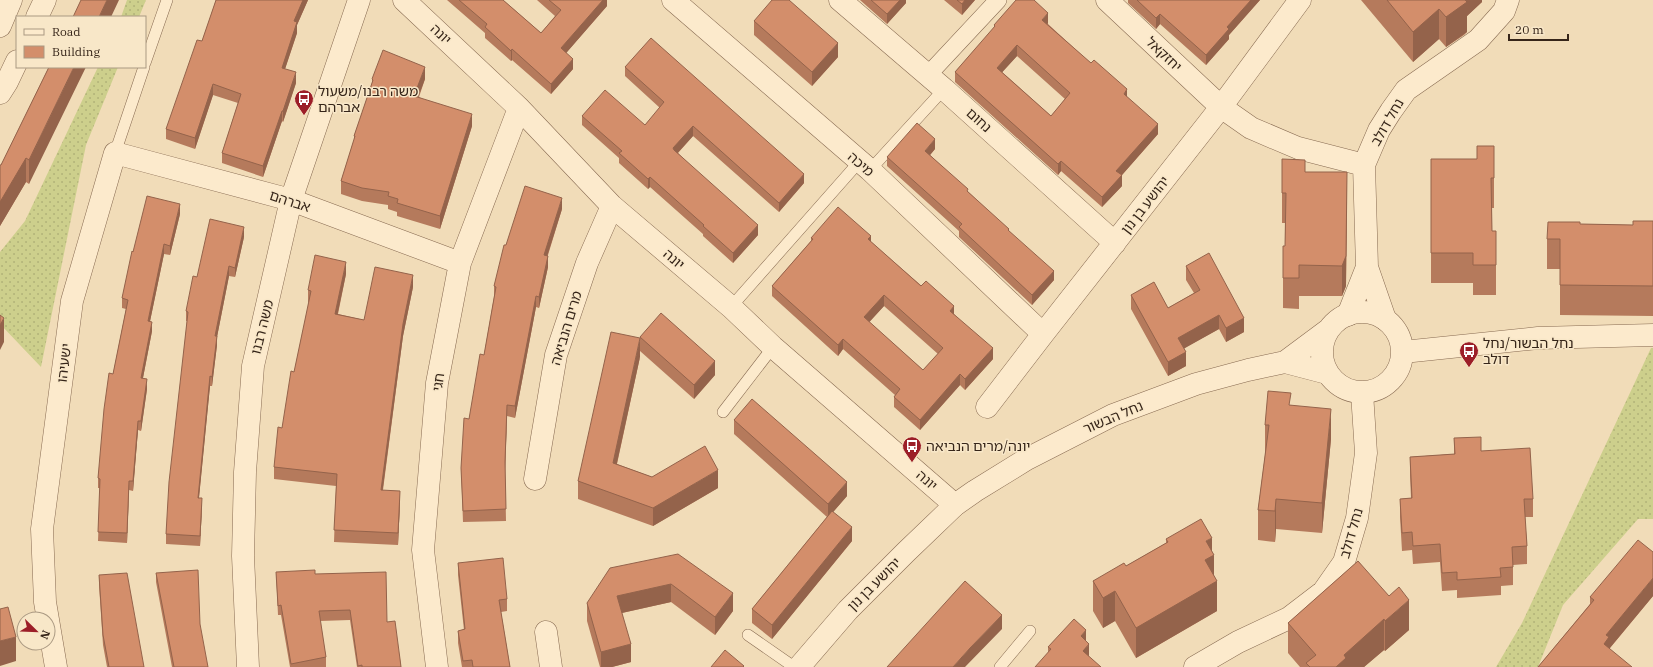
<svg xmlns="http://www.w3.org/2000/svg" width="1653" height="667" font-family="'IBM Plex Serif','Noto Sans Hebrew',serif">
<defs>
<pattern id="grass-dots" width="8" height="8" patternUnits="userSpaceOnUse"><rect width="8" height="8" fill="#cdcf8c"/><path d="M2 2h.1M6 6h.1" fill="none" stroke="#b1b278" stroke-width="1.8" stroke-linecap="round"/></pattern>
</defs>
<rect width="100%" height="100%" fill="#f1dcb8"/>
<path fill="url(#grass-dots)" d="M127,0h19l-7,17h-18z
M98,67h20l-32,78 -45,222 -41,-43v-72l25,-31z
M1651,348h2v171h-15l-75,86 -25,62h-42l26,-44z"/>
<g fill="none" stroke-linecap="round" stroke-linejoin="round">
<g stroke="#886b52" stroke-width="12">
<path id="service" d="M145,63l22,-63
M115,153l29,-86
M870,170l74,-81
M731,307l128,-145
M723,412l50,-65
M748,635l46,32
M1000,667l30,-36"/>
</g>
<g stroke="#886b52" stroke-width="18">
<path id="pedestrian" d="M927,76l71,-76"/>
</g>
<g stroke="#886b52" stroke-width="23">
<path id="minor" d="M404,0l115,108 93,98 119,101 42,40 182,158
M673,0l197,170 173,164
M840,0l104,89 171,154
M1107,0l114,107 30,21 47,20 66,17
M1348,315l19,-48
M1385,319l-18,-52 -3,-102 15,-35 12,-19 15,-21 72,-50 26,-29 4,-11
M987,407l56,-73 178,-227 79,-107
M535,479l21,-124 31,-92 25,-57
M546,632l5,35
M56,667l-11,-65 -3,-73 30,-228 43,-148 176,47 169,63
M248,667l-5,-111 2,-84 8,-106 38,-166 68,-200
M437,667l-14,-117 14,-167 23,-120 59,-155
M1195,667l43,-25 51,-24 34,-26 21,-30 13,-44 9,-65 -4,-60"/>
</g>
<g stroke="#886b52" stroke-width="23">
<path id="tertiary" d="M37,17l8,-17
M0,26l11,-26
M0,93l7,-11 10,-21
M1322 352a40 40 0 1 1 80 0a40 40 0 1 1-80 0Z
M1403,352l135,-14 115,-3
M1285,362l42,11
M799,667l49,-57 58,-58 49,-47 20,-14 52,-32 86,-44 83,-31 52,-14 37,-8 43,-32"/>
</g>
<use href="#service" stroke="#fceacc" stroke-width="11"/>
<use href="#pedestrian" stroke="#fceacc" stroke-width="17"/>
<use href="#minor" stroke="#fceacc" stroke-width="22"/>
<use href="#tertiary" stroke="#fceacc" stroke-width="22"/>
</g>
<path fill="#b57a5c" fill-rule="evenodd" d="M216,0h92l-11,25v8l-12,36 11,14 -13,39 -1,-1 -19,56 -41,-14v-10l16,-50 -25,-8 -18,54 -29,-10v-10l36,-88z
M447,0h56l38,33 14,-17 -18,-16h70v6l-41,47 7,16 -22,25 -39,-34 -1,1 -26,-23v-5z
M860,0h46v3l-19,21z
M944,0h31l-13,15z
M1128,0h132l-31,35v4l-23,26 -46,-41 -4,5 -28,-26z
M1361,0h121v2l-15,14v16l-3,3 -18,12 -7,-8 -26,23z
M754,21l84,36 -26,29 -58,-51z
M1048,23v1l79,73 31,37 -36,41v11l-20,21 -41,-36 -3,4 -103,-93v-10l39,-44v-3zM1017,56l48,43 -14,17 -49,-44z
M49,67l-20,117 -3,-2 -26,44v-61h1z
M625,67l179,116 -25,29 -86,-76 -15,17 80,82 -25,28 -30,-27v-2l-53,-47 -2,2 -29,-26v-5l-37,-33v-9l63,9 15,-17 -35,-32z
M372,79h53l-6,18 53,29 -32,103 -43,-13v-4l-9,-3v-4l-26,-4 -21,-7v-13l13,-41v-4l18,-53z
M935,149l-5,6 79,76 45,49 -22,25 -73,-68v-6l-72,-65v-9z
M1282,159l23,13 42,30 -1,84 -4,10h-43v13l-16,-1v-62h2v-23h-3z
M1431,159l63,19v30h-2v23h4v64h-23v-12h-42z
M562,209l-14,46v12l-9,41 -3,-1 -21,111 -8,-2 -2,53 1,52 -43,1 -2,-54 8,-49 15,-64 10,-58v-11l12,-41z
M180,214l-10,41 -6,-1 -14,67 2,10 -9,47 4,11 -6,42 -3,-1 -5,61 -4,-1 -2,53 -29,-2 2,-53h-2v-10l15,-104 13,-65 -4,-1v-10l11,-46z
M1653,221v95l-93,-1v-46h-13v-30l33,-15 53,1z
M244,237l-9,40 -6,-1 -12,61v8l-5,41h-2l-11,112 3,9 -2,39 -34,-2v-10l21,-213h-1v-10l11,-34z
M811,238l60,4 83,72 39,45 -28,31 -5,-5 -40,45 -26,-23v-10l1,-2 -52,-46 -5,7 -66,-60v-10l39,-45zM884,306l54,48 -15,16 -54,-48z
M1186,266l58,66 -18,10 -7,-13 -35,19 2,18 -18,10 -37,-67v-14l37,13 26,-15 -8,-13z
M346,274l-8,40 26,6 49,-33 -10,49 -20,154 17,13 -2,42 -64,-3 2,-56 -62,-7v-12l35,-165h-1v-12z
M640,337l75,38 -21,24 -54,-48z
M640,357l-23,107 35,13 66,11 -65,38 -75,-27v-18z
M1291,405l40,34 -9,94 -46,-4 -1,13 -17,-2v-30l7,-55v-30z
M734,420l113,76 -14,16 19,29 -80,98 -20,-16v-14l75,-92 -93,-83z
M1454,438l27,13 52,48v18h-8l2,29v18l-14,1v20l-12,1v9l-44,3v-8l-15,1 -2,-29 -27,2 -1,-14 -10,1 -2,-34v-18l11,-1 -1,-23v-18l44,-3z
M1166,539l46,13 5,59 -81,47 -21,-37 -12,7 -10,-17v-30l33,-15 40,-23z
M678,554l55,57 -18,24 -44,-33 -49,11 9,49 -19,5h-12l-13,-46v-18z
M1358,561l51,69 -24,21 -1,-1 -20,17h-64l-12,-14v-30z
M458,563l49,36v12l-6,1 9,55h-48l-4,-24v-12l6,-1 -6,-55z
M276,572l39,2 72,48 13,37 1,8h-44l-7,-47 -30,1 6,36v10h-36l-9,-52h-3z
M156,573l52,94h-36l-16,-85z
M99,575l45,92h-37l-4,-22 -4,-60z
M1653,596l-43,52 -72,19 52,-63v-7z
M1086,641l3,15 -41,-3v-6z"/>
<path fill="#94634b" d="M107,0h12l-8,17h-12z
M303,0h5l-11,25v8l-15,45v-10l12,-47z
M603,0h4v6l-46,53v-11z
M900,0h6v3l-19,21v-10z
M965,0h10l-13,15v-11z
M1251,0h9l-31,35v4l-23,26v-10l21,-28z
M1458,0h24v2l-15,14v16l-21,15v-30z
M1439,9v30l-26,23v-30z
M1048,13v10l-6,7v-10z
M1160,14v10l-4,5v-11z
M838,43v14l-26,29v-14z
M1017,45v11l-20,22v-10z
M512,49v11l-1,1v-10z
M573,59v10l-22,25v-10z
M74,67h12l-57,117v-24z
M425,67v12l-11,29v-12z
M296,72v11l-13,39v-11z
M213,84v11l-18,54v-11z
M1127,89v11l-3,-6z
M282,111v10l-19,56v-11z
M472,114v12l-32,103v-13z
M1158,124v10l-36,41v11l-20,21v-10l14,-26z
M693,126v10l-20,22v-10z
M935,139v10l-10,12v-10z
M26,158v24l-26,44v-24z
M1061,161v10l-3,4v-11z
M1347,172l-1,114 -4,10v-30z
M804,174v9l-25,29v-9z
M650,177v10l-2,2v-10z
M562,198v11l-18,57v-11z
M180,204v10l-10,41v-9z
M758,225v10l-25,28v-10z
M244,227v10l-9,40v-9z
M871,236v10l-3,-7z
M164,244v10l-16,77v-10z
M548,256v11l-9,41v-11z
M346,262v12l-11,52v-12z
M229,266v10l-12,61v8l-5,41v-9l3,-41z
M1054,271v9l-22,25v-10z
M413,275v12l-10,49 -22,166v-12l22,-166z
M884,295v11l-20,22v-11z
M536,296v11l-21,111v-12z
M954,306v11l-4,-6z
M1219,315v14l-41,23v-14z
M4,318v24l-4,8v-25z
M1244,318v14l-18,10v-14z
M152,322v9l-11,57v-10z
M640,338v19l-27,124v-18z
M843,339v10l-5,7v-11z
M993,348v11l-28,31v-11z
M1186,352v14l-18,10v-14z
M715,361v14l-21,24v-14z
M960,374v11l-40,45v-10z
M210,376v10l-12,121v-9z
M147,379v10l-6,42v-10z
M507,405v11l-2,58v-12z
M1331,409v30l-9,94v-30z
M138,421v9l-5,61v-10z
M718,470v18l-65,38v-18z
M129,481v9l-2,53v-10z
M847,482v14l-19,22v-14z
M400,491v12l-2,42v-12z
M202,498v9l-2,39v-10z
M1276,499v30l-1,13v-31z
M852,527v14l-80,98v-14z
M1212,538v18l2,-1v27l3,-1v30l-81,47v-30l69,-68 1,-19z
M1653,578v18l-44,53 -5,-5 2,-9z
M671,584v18l-54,12v-18z
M1115,591v30l-12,7v-30z
M733,593v18l-18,24v-18z
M1409,600v30l-24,21v-30z
M1002,615v14l-37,38h-12l17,-19z
M1384,619v31l-20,17h-28l8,-12z
M1086,630v18l3,-4v23h-6l-2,-31z
M16,637v24l-16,5v-25z
M631,644v18l-19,5h-11v-15z"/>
<path fill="#d38e6b" stroke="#94634b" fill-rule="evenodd" d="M81,0h26l-8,17h-26z
M216,0h87l-9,21 3,1 -15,46 14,4 -13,39h-1l-19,55 -41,-13 19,-59 -28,-10 -18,54 -29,-9 31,-89 5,1z
M459,0h44l38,33 20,-23 -12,-10h54l-42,48 12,11 -22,25 -39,-35 -1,2 -26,-24 2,-3z
M772,0h17l49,43 -26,29 -58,-51z
M871,0h29l-13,14z
M957,0h8l-3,4z
M1016,0h18l14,13 -6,7 49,43 3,-3 33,29 -3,5 34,30 -42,47 6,4 -20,22 -41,-36 -3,3 -103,-92 40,-46 -1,-1zM1017,45l53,48 -19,23 -54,-48z
M1137,0h114l-24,27 2,2 -23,26 -46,-41 -4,4z
M1387,0h78l2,2 -21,15 -7,-8 -26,23z
M651,38l153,136 -25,29 -86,-77 -20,22 1,2 84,75 -25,28 -30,-27 1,-1 -54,-48 -2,2 -29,-26 3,-2 -40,-35 23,-26 40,35 19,-23 -39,-35z
M383,50l42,17 -11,29 58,18 -32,102 -43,-13 1,-4 -10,-3 1,-4 -27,-4 -21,-7 14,-45h-1l19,-56 -1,-1z
M49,67h25l-45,93 -3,-2 -26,44v-37h1z
M917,123l18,16 -10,12 43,38 -1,2 42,38 -1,1 46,41 -22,24 -73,-68 3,-3 -75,-67z
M1477,146h17v32h-3l1,53h4v34h-23v-12h-42v-94h46z
M1282,159l23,1v12h42l-1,84 -4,10 -43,-1v13h-16v-32h2l1,-53h-4z
M525,186l37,12 -18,57 4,1 -9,41 -3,-1 -21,110 -8,-1 -2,57 1,47 -43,2 -2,-43 3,-50 5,1 11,-65 4,1 12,-68 -2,-1 10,-41h2z
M147,196l33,8 -10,42 -6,-2 -16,77 4,1 -11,56 6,1 -6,42h-3l-5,60h-4l-2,52 -29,-1 2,-53 -2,-1 6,-69 5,-36 4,1 15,-74 -6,-2 10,-47 1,1z
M838,207l33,29 -3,3 53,47 5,-5 28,25 -4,5 43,37 -28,31 -5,-5 -40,46 -26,-23 6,-8 -57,-50 -5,6 -66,-59 41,-47 -2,-1zM884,295l59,53 -20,22 -59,-53z
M210,219l34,8 -9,41 -6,-2 -14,70h2l-5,41 -2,-1 -12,122h4l-2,38 -34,-2 3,-52 19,-170 -2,-1 7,-35 4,1z
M1633,221h20v65l-93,-1v-46h-13l1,-17h32v2l53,1z
M1209,253l35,65 -18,10 -7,-13 -41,23 8,14 -18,10 -37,-67 23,-13 14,26 32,-18 -14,-24z
M315,255l31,7 -11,52 29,6 11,-53 38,8 -10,49 -22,166 19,1 -2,42 -64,-3 3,-56 -63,-7 4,-40 4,1 9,-57 3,1 17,-81 -3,-1z
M661,313l54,48 -21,24 -54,-48z
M0,315l4,3 -4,7z
M611,332l29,6 -27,125 39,14 53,-31 13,24 -65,38 -75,-27z
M1268,391l23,2 -2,12 42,4 -9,94 -46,-4 -1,12 -17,-1 11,-85h-4z
M752,399l95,83 -19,22 -94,-84z
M1481,437v14l49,-3 3,51h-9l3,47 -15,1 1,20 -13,1 1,9 -44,3v-8l-15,1 -2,-29 -27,2 -1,-14 -10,1 -2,-34 12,-1 -2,-41 45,-3 -1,-16z
M832,511l20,16 -80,98 -20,-16z
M1201,519l11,19 -6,3 8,14 -9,5 12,21 -81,47 -21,-37 -12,7 -10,-17 31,-18 2,3 42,-24 -2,-3z
M1638,540l15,12v26l-47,57 3,2 -5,7 28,23h-94l56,-67 -4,-3z
M678,554l55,39 -18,24 -44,-33 -54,12 14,48 -30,8 -14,-49 23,-35z
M503,558l4,41 -8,1 11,67h-37l-1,-7 -9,1 -5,-30 7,-2 -7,-66z
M1358,561l31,35 10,-9 10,13 -24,21 -1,-2 -40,36 2,3 -10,9h-26l-4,-4 10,-8 -28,-32z
M198,570l2,54 8,43h-34l-18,-94z
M315,570v4l71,-2 1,50 8,-1 5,38 1,8h-39v-2l-4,1 -8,-56 -31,1 7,46 -35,7 -10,-59 -3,1 -2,-34z
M127,573l17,94h-35l-6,-32 -4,-60z
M965,581l37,34 -32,33 -17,19h-66z
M8,607l8,30 -16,4v-32z
M1074,619l12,11 -5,6 8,8 -6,7 18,16h-66l16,-18 -3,-2z
M725,650l19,16 -1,1h-32z"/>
<defs>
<g id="bus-pin" transform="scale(1)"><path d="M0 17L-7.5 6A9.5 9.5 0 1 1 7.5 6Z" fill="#9c1e28" stroke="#f8e7c8"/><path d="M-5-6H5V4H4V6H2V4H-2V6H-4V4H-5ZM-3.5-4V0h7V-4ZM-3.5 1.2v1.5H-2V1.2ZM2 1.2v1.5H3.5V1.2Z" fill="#fff"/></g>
</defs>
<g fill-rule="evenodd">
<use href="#bus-pin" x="304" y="99"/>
<use href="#bus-pin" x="1469" y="351"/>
<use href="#bus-pin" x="912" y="446"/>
</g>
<g text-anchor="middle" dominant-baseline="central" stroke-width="3" stroke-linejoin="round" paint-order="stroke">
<g font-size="14" fill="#362519" stroke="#f8e7c8">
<text transform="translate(441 34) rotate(43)">יונה</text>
<text transform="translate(1164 54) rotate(43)">יחזקאל</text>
<text transform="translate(979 120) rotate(42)">נחום</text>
<text transform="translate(1387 122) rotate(-60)">נחל דולב</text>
<text transform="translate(861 164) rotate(41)">מיכה</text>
<text transform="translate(290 201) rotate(18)">אברהם</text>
<text transform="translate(1145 205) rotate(-52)">יהושע בן נון</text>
<text transform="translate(674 259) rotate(40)">יונה</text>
<text transform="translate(262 327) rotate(-76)">משה רבנו</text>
<text transform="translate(566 328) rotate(-73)">מרים הנביאה</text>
<text transform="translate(64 363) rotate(-83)">ישעיהו</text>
<text transform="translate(438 382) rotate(-82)">חגי</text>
<text transform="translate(1113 417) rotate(-23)">נחל הבשור</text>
<text transform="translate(927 480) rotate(41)">יונה</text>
<text transform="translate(1351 533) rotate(-74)">נחל דולב</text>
<text transform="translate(874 584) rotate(-45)">יהושע בן נון</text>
</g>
<g font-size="14" fill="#362519" stroke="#f8e7c8" text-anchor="start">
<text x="318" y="91">משה רבנו/משעול<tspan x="318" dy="16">אברהם</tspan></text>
<text x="1483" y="343">נחל הבשור/נחל<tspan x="1483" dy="16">דולב</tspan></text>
<text x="926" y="446">יונה/מרים הנביאה</text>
</g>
</g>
<rect x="16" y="16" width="130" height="52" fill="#f8e7c8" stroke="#aa9982"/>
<rect x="24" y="29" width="20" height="6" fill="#fceacc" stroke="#aa9982"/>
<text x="52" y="36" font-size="12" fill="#362519">Road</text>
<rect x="24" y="46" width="20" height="12" fill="#d38e6b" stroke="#aa9982"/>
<text x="52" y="56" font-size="12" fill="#362519">Building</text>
<g transform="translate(36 631) rotate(113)"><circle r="19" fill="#f8e7c8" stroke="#aa9982"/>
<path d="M0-3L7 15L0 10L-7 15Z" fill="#9c1e28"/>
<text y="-6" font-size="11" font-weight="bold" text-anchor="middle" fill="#362519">N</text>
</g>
<path d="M1509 34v6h59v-6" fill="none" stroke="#362519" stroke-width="2"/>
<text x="1515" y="34" font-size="12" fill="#362519" stroke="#f8e7c8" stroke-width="3" paint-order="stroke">20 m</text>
</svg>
